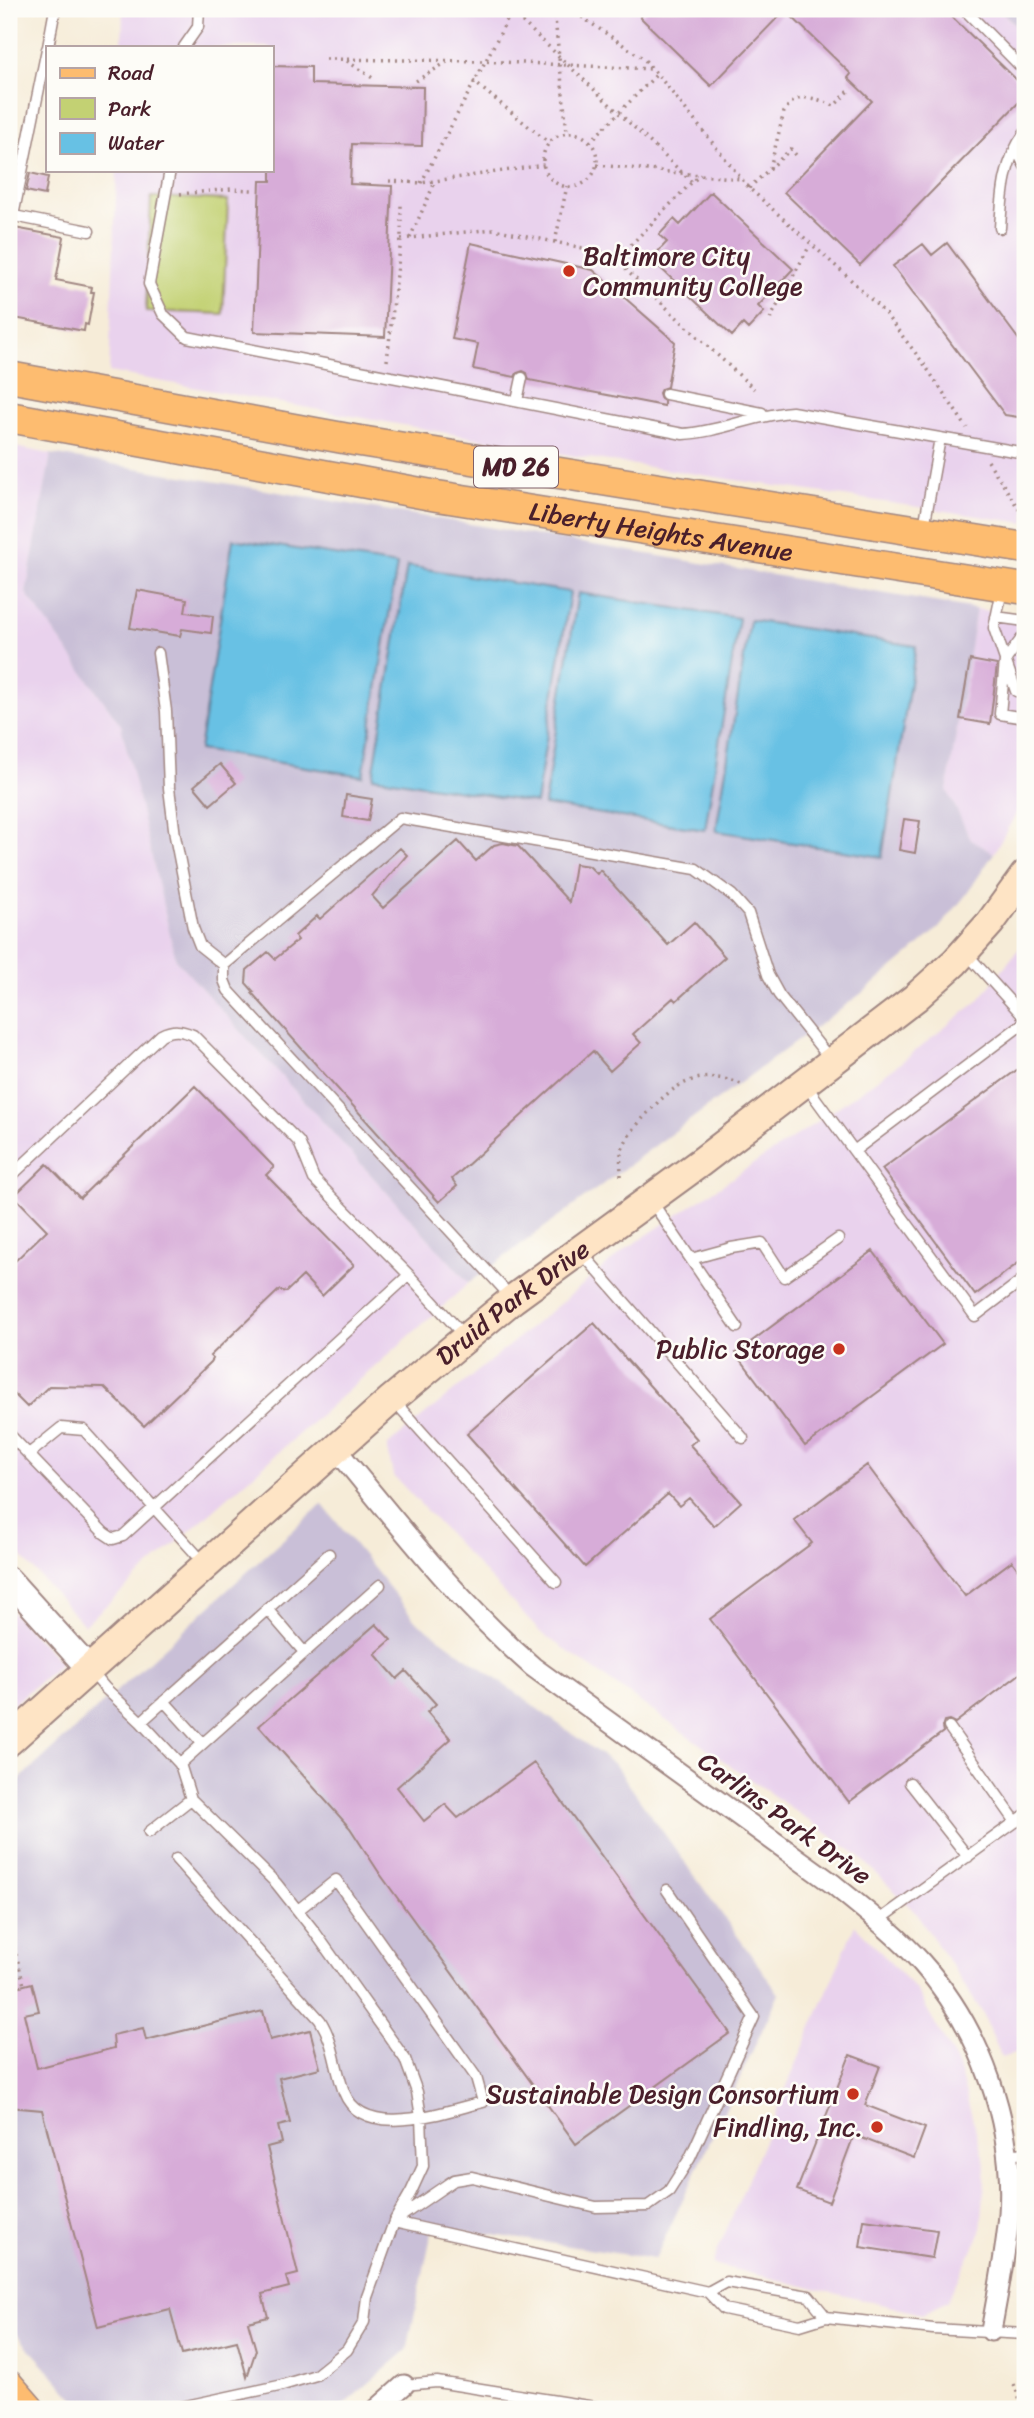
<svg xmlns="http://www.w3.org/2000/svg" width="1034" height="2418" font-family="Sriracha,sans-serif">
<rect width="100%" height="100%" fill="#fdfcf7"/>
<filter id="ink" filterUnits="userSpaceOnUse"><feTurbulence type="fractalNoise" baseFrequency=".0143" numOctaves="2"/><feDisplacementMap in="SourceGraphic" scale="14" xChannelSelector="R" yChannelSelector="G"/><feConvolveMatrix kernelMatrix="1 2 1 2 8 2 1 2 1" color-interpolation-filters="sRGB"/></filter>
<filter id="wash" filterUnits="userSpaceOnUse"><feTurbulence type="fractalNoise" baseFrequency=".00686" numOctaves="4" result="noise"/><feDisplacementMap in="SourceGraphic" scale="28" xChannelSelector="R" yChannelSelector="G"/><feGaussianBlur stdDeviation="1.57" result="paint"/><feColorMatrix in="noise" values="0 0 0 0 0 0 0 0 0 0 0 0 0 0 0 0 0 1.4 0 .05"/><feComposite in="paint" operator="in"/></filter>
<g filter="url(#wash)">
<rect width="100%" height="100%" fill="#f6ecd8"/>
<path fill="#e9d2ed" d="M123,9h875l27,26v488l-450,-67 -466,-84 8,-202h154v-123h-149z
M9,446l42,8 -25,139 95,132 55,235 293,323 -385,342 -75,-82z
M976,609l49,7v182l-31,55 -23,-13 -24,-50z
M1025,941v1143l-8,-32 -15,6 -20,-46 -65,-98 -59,-59 -318,-223 -147,-157 -6,-29 239,-197 185,-123 88,-62 79,-63z
M9,1609l52,54 -52,45z
M855,1925l62,66 40,72 29,104 -5,65 -34,69 -25,13 -210,-50z"/>
<path fill="#c9bfd7" d="M999,9h26v26z
M51,454l925,155 -29,181 24,50 23,13 -28,42 -27,33 -30,26 -43,36 -397,293 -293,-323 -55,-235 -95,-132z
M322,1504l94,117 199,144 164,229 -124,265 -222,-33 -26,124 -68,59h-255l-75,-83v-537z"/>
<path fill="#c3d173" stroke="#86784f" stroke-width="2" d="M151,197l77,3 -5,114 -77,-3z"/>
<path fill="#67c1e4" stroke="#587088" stroke-width="2" d="M233,539l164,26 -34,211 -164,-26z
M407,566l163,26 -34,211 -163,-26z
M578,593l161,25 -34,212 -161,-25z
M750,620l166,26 -34,211 -166,-26z"/>
<g id="blocks">
<path fill="#d7acd8" d="M648,9h296l81,79v8l-165,169 -76,-73 88,-91 -24,-23 3,-4 -66,-64 -74,76 -71,-69z
M271,66l40,1v17l112,3 -1,59 -70,-2 -2,40 42,2 -7,151 -131,-5 6,-151h11z
M30,173l18,4 -3,18 -19,-4z
M711,192l82,77 -35,37 6,6 -16,17 -5,-5 -11,12 -81,-77 16,-17 -8,-7 15,-16 6,6z
M9,227l55,10 -8,43 36,7 -1,5h3l-6,33 -3,-1 -1,7 -75,-14z
M471,243l122,27 82,72 -8,45 -6,2 -2,4 2,6 3,2v5l-135,-26 -2,-7 -4,-2 -6,2 -2,4 -42,-8 5,-25 -26,-5z
M947,243l78,105v70l-20,-3 -112,-149 30,-22 9,11z
M137,590l50,9 -2,13 28,4 -2,17 -29,-4 -2,7 -50,-8z
M970,660l27,5 -7,59 -30,-5z
M220,764l16,19 -26,22 -16,-19z
M346,795l26,4 -4,22 -25,-4z
M904,819l16,2 -5,32 -16,-3z
M458,841l18,20 18,-16 9,-2 15,3 51,56 6,-38 14,2 8,8 3,-4 68,75 26,-23 31,35 -49,44 -3,-3 -40,36 8,9 -31,28 -17,-20 -141,128 5,7 -18,16 -187,-209 2,-1 -8,-9 1,-13 21,-18 7,7 23,-19 -3,-4 22,-20 3,3 80,-71 7,7 -35,41 11,12z
M1025,1064v194l-50,37 -93,-126z
M195,1086l79,81 -8,8 88,90 -32,31 -19,-20 -17,16 -7,-2 -69,66 3,3 -2,3 -67,64 -40,-39 -55,-1 -22,21 -18,-18v-122l38,-37 -33,-34 33,-32 33,34z
M873,1251l70,93 -138,102 -69,-93z
M594,1323l103,116 -7,6 51,57 -27,24 -25,-28 -10,8 -11,-12 -83,73 -118,-133z
M867,1465l98,131 47,-35 13,18v91l-70,53 -6,-3 -5,1 -2,6 1,5 -94,70 -139,-183 102,-76 -18,-23z
M376,1624l15,16 -16,14 22,25 9,-8 30,33 -9,8 24,27 -54,48 27,34 21,-17 13,14 76,-55 196,270 -154,111 -196,-270 -30,-46 -91,-102z
M15,1978l2,9 15,-4 7,28 -15,3 13,54 77,-20 -1,-13 30,-7 3,12 117,-29 7,29 40,-10 10,38 -41,10 11,45 -12,3 4,17 -15,4 31,127 -12,3 3,10 -27,7 6,23 -20,5 8,28 -9,27 -10,-36 -55,13 -12,-45 -72,18 -56,-217 -33,-3v-128z
M850,2055l30,11 -15,39 60,23 -11,30 -60,-23 -25,67 -32,-12z
M864,2220l73,10 -5,28 -72,-11z"/>
</g>
</g>
<g filter="url(#ink)">
<use href="#blocks" fill-opacity="0" stroke="#a08682" stroke-width="2"/>
<g fill="none" stroke-linecap="round" stroke-linejoin="round">
<g stroke="#a08682" stroke-width="13">
<path id="service" d="M964,9l61,62
M48,47l7,-38
M184,47l14,-20 1,-18
M1016,149l9,17
M170,170l-21,114 14,30 24,23 496,97c38,-2 70,-19 109,-22l233,41
M9,215l80,16
M13,216l34,-167
M1000,228c2,-33 4,-68 25,-95
M666,394l96,19
M517,401l5,-23
M924,527l16,-89
M1002,590l-8,38 22,63
M996,617l29,4
M1025,634l-20,27 -5,53 25,4
M158,653l8,58 3,77 6,48 18,92 7,18 24,19
M967,954l58,64
M1025,1022l-171,129 121,165 50,-38
M805,1084l49,67
M9,1178l152,-143c12,-6 20,-5 32,0l106,107 15,37 95,96 56,62
M652,1202l85,125
M581,1252l162,186
M691,1259l40,-11 31,-5 22,34 54,-38
M512,1298l-284,-308 -4,-10v-15l176,-147 296,51 36,26 16,18 20,62 11,20 51,64
M395,1402l161,180
M9,1434l95,99 9,6 10,-3 286,-261
M29,1454l32,-26 23,2 120,133
M267,1609l37,43
M90,1670l15,18 36,34
M164,1701l38,42
M949,1727l67,95
M180,1764l200,-179
M910,1783l58,74
M149,1832l42,-33
M176,1859l144,161c14,22 15,48 24,72 19,50 101,19 139,10l-7,-25 -140,-197 -38,30
M878,1921l147,-106
M1006,2155l19,-2
M397,2219l57,-39 18,-3 124,30 52,-1 21,-15 21,-33 64,-141 -87,-127
M394,2222l314,70 16,17 76,16 26,-8 -17,-21 -83,-14 -18,10
M826,2317l107,12 92,5
M404,2385l33,-3 170,27
M172,2409l107,-23 37,-11 31,-25 17,-28 3,-25 27,-75 17,-30 12,-26 -2,-49 -4,-25 -12,-33 -91,-128 -38,-48 -85,-84 -11,-35 -39,-42 188,-168"/>
</g>
<g stroke="#a08682" stroke-width="23">
<path id="minor" d="M336,1449c63,76 122,153 197,218l300,217c30,25 62,49 88,78 60,67 94,162 88,252 -3,39 -11,78 -18,117
M377,2409l27,-24"/>
</g>
<g stroke="#a08682" stroke-width="28">
<path id="tertiary" d="M9,1580l81,90"/>
</g>
<g stroke="#a08682" stroke-width="32">
<g id="secondary">
<path id="s1" d="M9,1741l383,-342 121,-100 188,-137 214,-164 40,-36 35,-39 35,-48"/>
</g>
</g>
<g stroke="#a08682" stroke-width="33">
<g id="primary">
<path d="M9,377l345,63 671,108"/>
<path id="s2" d="M9,417l428,79 588,93"/>
<path d="M9,2386l20,23"/>
</g>
</g>
<path stroke="#a08682" stroke-width="3.5" stroke-dasharray="2 5" stroke-linecap="butt" d="M554,9l13,123
M570,9l74,50 13,15 92,114 99,89 35,34 41,53 43,64
M512,12l180,170
M326,59l154,2 171,8
M347,61l27,18
M416,81l31,-19
M473,81l76,62
M543 160a27 27 0 1 1 54 0a27 27 0 1 1-54 0Z
M590,142l67,-68
M597,165l145,14
M770,168l14,-56c12,-21 31,-15 50,-6l18,-18
M389,181l32,2 123,-18
M421,183l92,-174
M749,188l42,-39 5,6
M180,194l51,-5 21,1
M410,238l25,-56
M401,239l93,-10 126,27 72,-74 9,-7
M555,242l12,-56
M620,256l7,15 127,118
M770,319l40,-74
M387,361l14,-122v-38
M988,461l34,53 -1,9
M621,1176c0,-7 -1,-15 0,-22 3,-14 14,-27 23,-37 30,-34 54,-50 100,-32
M9,1927l15,58
M1014,2384l9,25"/>
<use href="#service" stroke="#fff" stroke-width="10"/>
<use href="#minor" stroke="#fff" stroke-width="19"/>
<use href="#tertiary" stroke="#fff" stroke-width="24"/>
<use href="#secondary" stroke="#fee4c5" stroke-width="28"/>
<use href="#primary" stroke="#fdbc6f" stroke-width="30"/>
</g>
</g>
<g fill="#c8321e" stroke="#fdfcf7" stroke-width="2.5">
<circle cx="569" cy="271" r="7"/>
<circle cx="839" cy="1349" r="7"/>
<circle cx="853" cy="2094" r="7"/>
<circle cx="877" cy="2127" r="7"/>
</g>
<g text-anchor="middle" dominant-baseline="central" stroke-width="5" stroke-linejoin="round" paint-order="stroke">
<rect fill="#fdfcf7" stroke="#806168" stroke-width="2" x="474" y="446.5" width="84" height="41" rx="5"/>
<g font-size="24" font-weight="bold" fill="#4a1f2b">
<text x="516" y="467">MD 26</text>
</g>
<g font-size="26" fill="#4a1f2b" stroke="#fdfcf7" text-anchor="end">
<text x="583" y="256" text-anchor="start">Baltimore City<tspan x="583" dy="30">Community College</tspan></text>
<text x="825" y="1349">Public Storage</text>
<text x="839" y="2094">Sustainable Design Consortium</text>
<text x="863" y="2127">Findling, Inc.</text>
</g>
<g font-size="26" fill="#4a1f2b" stroke="#fdfcf7">
<text stroke="none"><textPath href="#s2" startOffset="662">Liberty Heights Avenue</textPath></text>
<text stroke="none"><textPath href="#s1" startOffset="668">Druid Park Drive</textPath></text>
<text transform="translate(785 1818) rotate(36)">Carlins Park Drive</text>
</g>
</g>
<rect width="1034" height="2418" fill="none" stroke="#fdfcf7" stroke-width="35"/>
<rect x="46" y="46" width="228" height="126" fill="#fdfcf7" stroke="#b5a4a5" stroke-width="2"/>
<rect x="60" y="68" width="35" height="10" fill="#fdbc6f" stroke="#b5a4a5" stroke-width="2"/>
<text x="108" y="80" font-size="21" fill="#4a1f2b">Road</text>
<rect x="60" y="98" width="35" height="21" fill="#c3d173" stroke="#b5a4a5" stroke-width="2"/>
<text x="108" y="116" font-size="21" fill="#4a1f2b">Park</text>
<rect x="60" y="133" width="35" height="21" fill="#67c1e4" stroke="#b5a4a5" stroke-width="2"/>
<text x="108" y="150" font-size="21" fill="#4a1f2b">Water</text>
</svg>
